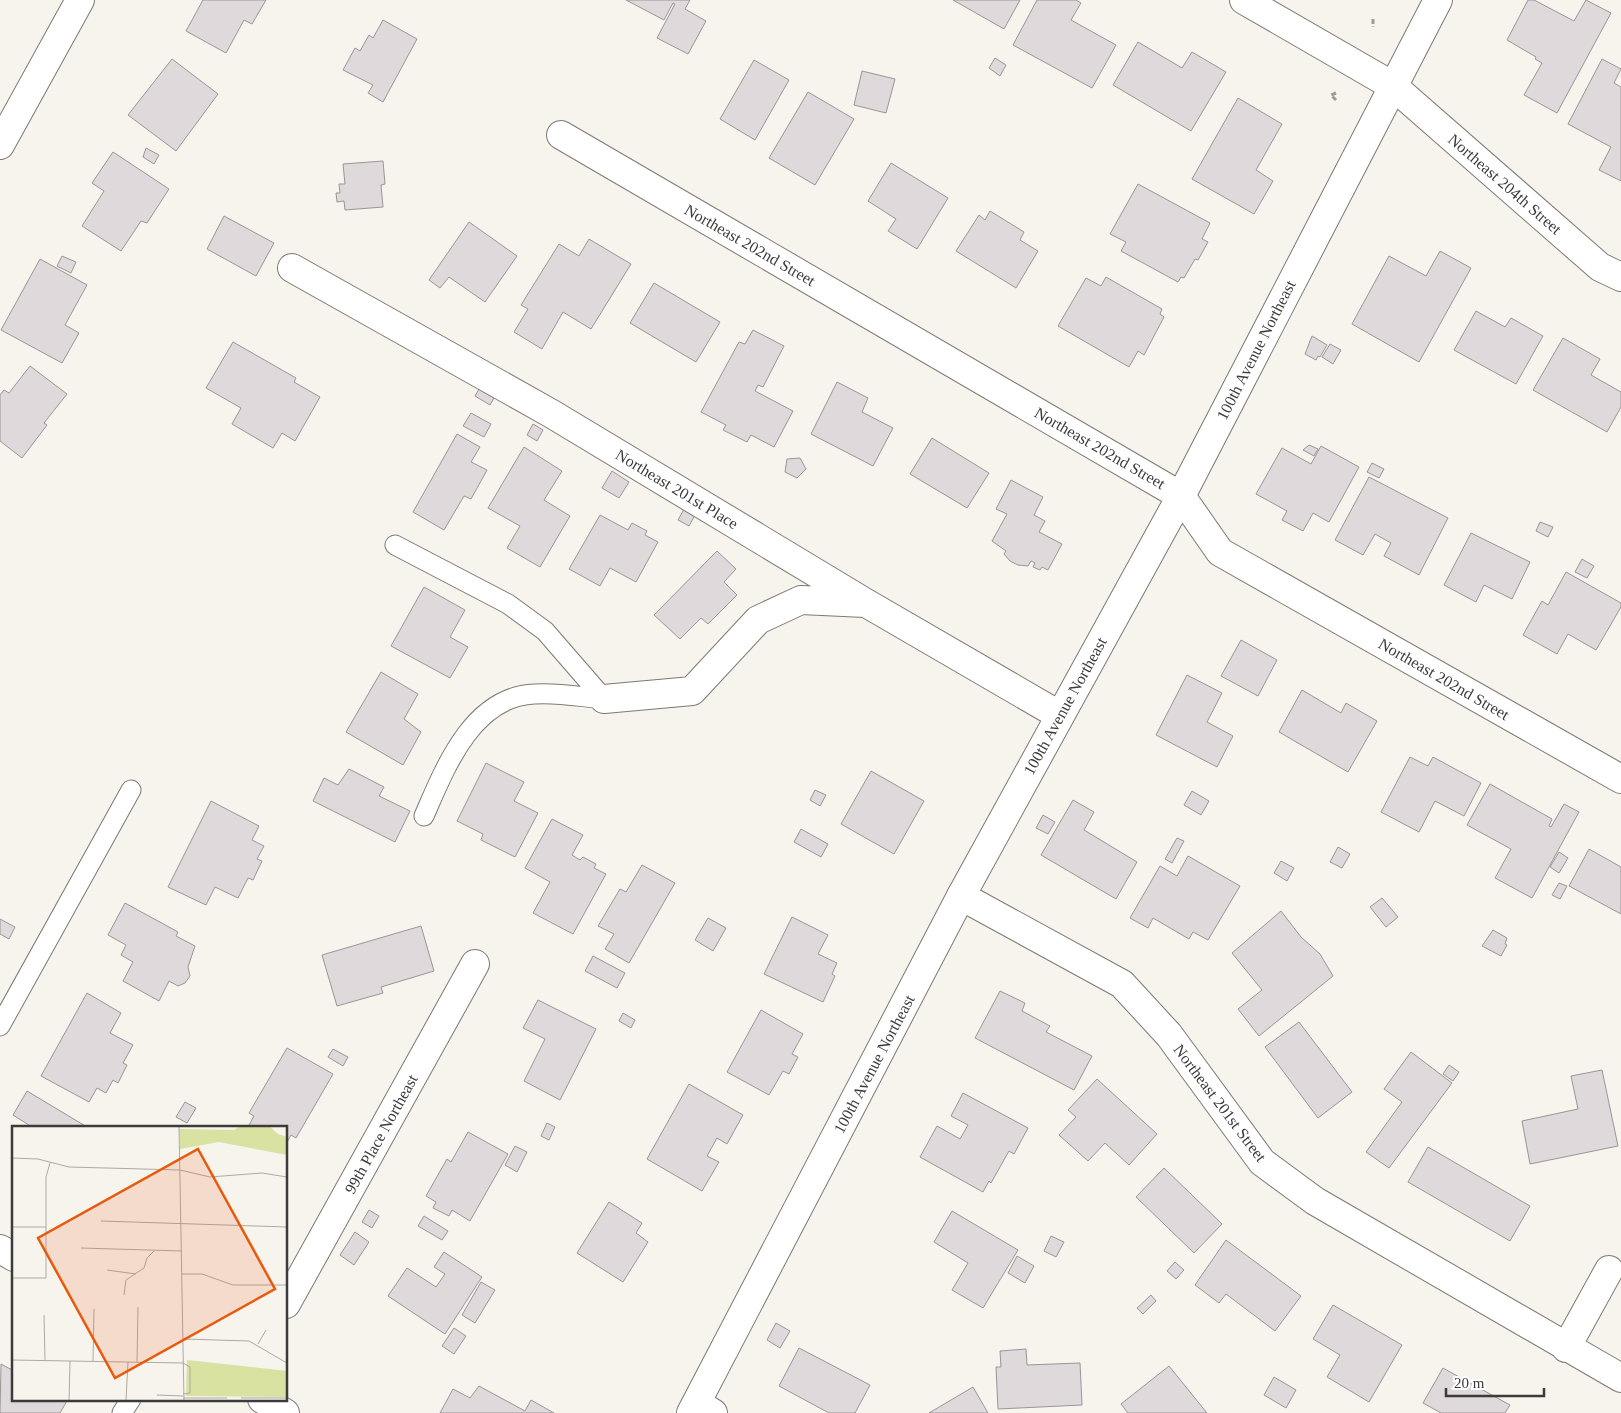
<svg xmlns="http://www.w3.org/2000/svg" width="1621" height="1413" font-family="'Times New Roman',serif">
<rect width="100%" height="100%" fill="#f7f3ed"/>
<path fill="#dfd9dc" stroke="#9b9598" d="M203,0h63l-14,24 -8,-4 -18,33 -40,-22z
M626,0h64l-5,9 21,12 -18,33 -31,-16 18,-34 -2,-1 -9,17z
M953,0h67l-16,29z
M1037,0h39l5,3 -10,17 45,25 -24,43 -79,-43z
M1528,0h6l40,21 12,-21 25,13 -54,100 -33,-18 18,-32 -7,-4 1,-2 -29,-17z
M383,20l34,19 -34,63 -15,-9 5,-8 -30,-15 12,-22 5,3 9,-16 4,3z
M1138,42l44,26 10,-16 34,20 -35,59 -78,-46z
M995,58l11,7 -6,11 -11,-8z
M172,59l46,35 -42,57 -48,-36z
M1602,59l19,10 -7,14 7,4v94l-22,-11 12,-23 -43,-23z
M754,60l35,20 -34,60 -35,-21z
M862,71l33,8 -9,34 -32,-8z
M808,92l46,27 -39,66 -46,-27z
M1238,98l44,26 -26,46 17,11 -19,33 -62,-35z
M146,148l13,7 -5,9 -11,-7z
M113,152l56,37 -22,34 -6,-2 -20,30 -39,-25 22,-35 -12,-8z
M383,161l2,23 -4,1 2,22 -38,3 -1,-9 -7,1 -1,-9h4l-1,-9h6l-2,-20z
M891,163l57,35 -31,51 -29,-18 8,-12 -28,-18z
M1138,184l72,39 -8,16 6,3 -10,18 -3,-1 -11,19 -3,-1 -3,5 -57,-31 5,-9 -16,-8z
M990,211l34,21 -4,8 18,11 -22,37 -60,-37 23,-36 6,5z
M224,216l50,27 -18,33 -49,-27z
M469,222l48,34 -32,46 -36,-25 -9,11 -11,-8z
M589,239l42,25 -40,65 -28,-17 -21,37 -28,-17 14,-23 -7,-4 38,-61 20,12z
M1440,251l31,17 -52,94 -67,-38 37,-68 37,20z
M62,256l14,6 -5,11 -14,-7z
M40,259l47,26 -22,40 14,8 -17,30 -61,-33z
M1106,277l56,32 -2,5 4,3 -20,38 -6,-4 -9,16 -71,-41 28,-48 15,8z
M654,283l66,39 -24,40 -66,-39z
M1476,311l29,16 6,-9 32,18 -27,48 -62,-34z
M753,330l31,16 -21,41 -5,-2 -3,6 38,20 -19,36 -23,-12 -4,7 -24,-12 3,-5 -25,-13 38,-70 6,2z
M1312,336l15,9 -7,12 -2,-1 -2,4 -11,-6z
M1563,338l37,21 -9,16 30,17v15l-14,25 -74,-42z
M233,342l63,36 -2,4 26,15 -25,44 -13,-8 -9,15 -41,-24 9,-16 -35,-20z
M1330,344l11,6 -8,14 -11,-7z
M30,366l37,28 -23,29 3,2 -25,33 -22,-17v-46l4,-5 5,3z
M837,382l31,16 -6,14 31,16 -20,38 -62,-32z
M479,389l15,9 -4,7 -15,-9z
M471,413l20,11 -7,13 -21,-11z
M533,424l10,6 -6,11 -10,-6z
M457,434l23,13 -9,15 16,8 -16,29 -7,-3 -20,34 -31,-18z
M932,438l57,35 -22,35 -57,-34z
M1309,445l9,4 -4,7 -11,-6z
M1321,446l38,21 -30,55 -16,-9 -10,18 -21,-11 5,-9 -31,-17 26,-46 29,16z
M524,447l38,24 -18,29 26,16 -30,51 -33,-19 13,-22 -32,-18z
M800,458l6,11 -9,9 -12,-6 2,-13z
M1372,463l12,6 -5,9 -12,-6z
M612,471l17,11 -10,16 -17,-10z
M1369,477l79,41 -29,57 -35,-19 7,-13 -16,-9 -12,21 -28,-15z
M1011,480l32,17 -9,18 11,6 -6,11 23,12 -14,26 -6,-3 -2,3 -7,-3 2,-4 -4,-2 -3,5 -10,-1 -8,-4 -6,-7 2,-3 -14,-10 15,-27 -11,-5z
M684,509l11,6 -6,11 -11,-6z
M600,515l28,15 4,-7 15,8 -2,4 13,7 -22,40 -26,-14 -10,18 -31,-17z
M1540,522l13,5 -5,10 -12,-6z
M1471,533l59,29 -18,37 -28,-14 -8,17 -32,-17z
M717,551l19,18 -12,13 13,13 -29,29 -7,-6 -21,21 -26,-24z
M1582,559l12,7 -7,12 -12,-6z
M1566,572l55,31v4l-25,43 -28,-16 -11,20 -34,-19 19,-34 6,4z
M424,587l41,23 -15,27 18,10 -18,31 -59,-32z
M1241,640l36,20 -19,36 -37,-20z
M381,672l37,22 -14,25 17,13 -18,33 -57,-33z
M1187,675l35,18 -15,29 26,14 -16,31 -61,-32z
M1302,690l39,23 5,-10 31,18 -29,51 -69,-40z
M1410,757l18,9 5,-9 48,26 -17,33 -29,-15 -16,31 -38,-20z
M486,763l38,19 -10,19 24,12 -23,44 -34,-17 2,-6 -26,-13z
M349,769l35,18 -5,9 31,15 -15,31 -82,-41 11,-23 14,7z
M871,771l53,30 -30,53 -53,-30z
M1490,784l62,35 -3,7 2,1 13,-23 15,8 -47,86 -37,-20 16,-29 -44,-24z
M815,790l11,5 -6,11 -10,-6z
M1192,791l17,10 -8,14 -17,-10z
M1073,800l21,12 -10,18 53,32 -21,37 -75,-44z
M211,801l48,25 -7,14 12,6 -7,13 5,2 -9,19 -5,-2 -10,20 -23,-11 -9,18 -38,-18z
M1043,815l12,7 -7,12 -12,-6z
M552,819l31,16 -11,20 8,5 3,-3 13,7 -2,4 12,6 -33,60 -40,-21 17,-31 -25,-14z
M801,829l27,15 -7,13 -27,-15z
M1177,838l7,3 -12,22 -7,-4z
M1338,847l12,7 -8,14 -12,-6z
M1589,849l32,18v47l-52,-28z
M1559,852l9,6 -9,15 -9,-6z
M1188,856l52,30 -32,54 -15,-8 -4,7 -36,-21 -5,10 -18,-10 30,-52 17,10z
M1281,861l13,7 -7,13 -13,-8z
M642,865l33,18 -46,80 -24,-14 9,-15 -16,-8 22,-37 6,3z
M1559,883l8,3 -7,13 -8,-4z
M1382,898l16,19 -12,10 -16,-20z
M125,903l53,29 -2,4 19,10 -7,21 2,9 -5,7 -7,3 -9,-5 -10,20 -36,-20 10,-19 -12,-7 5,-10 -18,-10z
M1281,911l20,26 19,17 13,22 -74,60 -21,-27 24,-19 -30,-37z
M792,917l36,18 -10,19 19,9 -5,11 3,2 -12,26 -59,-28z
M708,918l18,10 -13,23 -18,-11z
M0,919l15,8 -6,12 -9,-5z
M421,926l13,45 -53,16 2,6 -46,13 -15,-51z
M1493,930l14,8 -2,6 2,1 -6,11 -19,-10z
M593,956l32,17 -8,15 -32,-17z
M1000,991l25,12 -3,8 28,15 -4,6 46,24 -18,34 -99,-52z
M87,993l34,20 -11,20 23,12 -10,18 4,2 -9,18 -5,-3 -7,13 -9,-5 -8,14 -48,-26z
M538,1000l58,29 -36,71 -36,-19 21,-42 -22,-11z
M761,1010l42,24 -11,20 6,3 -9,17 -6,-3 -14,24 -42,-23z
M623,1013l12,7 -4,8 -12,-7z
M1299,1022l53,70 -34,26 -53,-71z
M287,1048l46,26 -37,64 -5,-3 -5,9v-17h-38l6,-11 -5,-3z
M333,1049l15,8 -5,9 -15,-9z
M1411,1052l41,31 -63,85 -23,-16 36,-50 -18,-13z
M1449,1065l10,7 -6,9 -10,-7z
M1602,1070l16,76 -88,18 -8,-43 56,-12 -7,-33z
M1097,1079l60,55 -28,31 -24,-22 -17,18 -29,-26 17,-18 -8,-7z
M689,1084l54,31 -16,29 -10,-6 -10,18 12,6 -17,29 -55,-32z
M27,1091l60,36h-55l-19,-12z
M963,1093l65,35 -14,26 -5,-3 -18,32 -2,-2 -6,11 -63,-35 17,-31 23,13 8,-14 -17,-9z
M185,1102l11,6 -9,15 -11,-6z
M547,1123l8,4 -6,13 -8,-4z
M468,1132l40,22 -38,67 -18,-11 -3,6 -16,-8 3,-6 -10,-6 21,-37 4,3z
M515,1146l12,6 -10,20 -12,-7z
M1428,1147l102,59 -20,35 -102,-59z
M1164,1168l58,56 -28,29 -58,-56z
M609,1202l33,21 -6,10 12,9 -25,40 -46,-29z
M369,1210l10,6 -7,12 -10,-6z
M952,1211l66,39 -35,58 -31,-18 16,-27 -34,-21z
M424,1216l24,15 -6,9 -24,-14z
M355,1232l14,10 -15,23 -14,-10z
M1051,1236l13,6 -8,15 -12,-6z
M1226,1240l75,56 -26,35 -49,-37 -7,9 -24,-18z
M444,1252l38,25 -37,57 -57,-38 19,-28 29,19 9,-13 -11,-7z
M1017,1256l17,10 -9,17 -17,-10z
M1175,1262l9,8 -8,9 -9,-8z
M481,1282l14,8 -20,33 -13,-8z
M1151,1295l5,6 -13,13 -6,-6z
M1333,1305l69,40 -33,57 -42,-25 13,-22 -27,-16z
M776,1323l14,8 -10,17 -13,-8z
M454,1328l12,8 -12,18 -12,-8z
M799,1348l71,37 -15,28h-26l-50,-27z
M1026,1349l1,16 53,-2 2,42 -84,4 -2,-42h5l-1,-16z
M1,1364l13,7v28h54l-8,14h-60z
M1169,1366l38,47h-79l-7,-9z
M1443,1368l67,37 -5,8h-64l-18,-10z
M1274,1377l22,13 -10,18 -22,-13z
M479,1386l46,25 6,-11 23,13h-114l13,-24 17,9z
M973,1387l15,26h-59z"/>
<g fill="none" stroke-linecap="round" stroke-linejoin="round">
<g stroke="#7d7974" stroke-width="21">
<path id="service" d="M395,545l113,59 37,27 59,68
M424,816c21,-48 48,-119 110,-122 23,-2 47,3 70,5
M0,1026l131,-236
M122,1413l9,-14"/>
</g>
<g stroke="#7d7974" stroke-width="30">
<path id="minor" d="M1244,0l149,86 207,181 21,10
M561,135l620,361 39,56 401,227
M0,145l80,-145
M292,268l260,146 314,189 193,112
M604,699l88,-8 66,-71 43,-20 64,3
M961,896l161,88 47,51 93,127 53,39 306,177
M0,1249l14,8
M286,1304l189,-340
M1566,1348l43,-78
M262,1399l23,14
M697,1403l16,10"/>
</g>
<g stroke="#7d7974" stroke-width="30">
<path id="tertiary" d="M691,1413l270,-517 220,-400 257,-496"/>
</g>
<path stroke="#9f9c98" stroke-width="3" stroke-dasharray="5 2.5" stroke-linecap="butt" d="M1373,19v8
M1336,93l-5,2 5,5"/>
<use href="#service" stroke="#fff" stroke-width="19"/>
<use href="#minor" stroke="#fff" stroke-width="28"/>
<use href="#tertiary" stroke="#fff" stroke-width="28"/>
</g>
<g text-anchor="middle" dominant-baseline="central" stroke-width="4.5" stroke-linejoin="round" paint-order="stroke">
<g font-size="16" fill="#3d3b39" stroke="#fff">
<text transform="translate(1505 184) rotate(41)">Northeast 204th Street</text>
<text transform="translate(750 245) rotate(30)">Northeast 202nd Street</text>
<text transform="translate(1256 350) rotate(-63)">100th Avenue Northeast</text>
<text transform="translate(1100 448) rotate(30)">Northeast 202nd Street</text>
<text transform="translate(677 489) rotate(31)">Northeast 201st Place</text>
<text transform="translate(1444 679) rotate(30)">Northeast 202nd Street</text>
<text transform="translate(1065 706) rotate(-61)">100th Avenue Northeast</text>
<text transform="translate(874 1064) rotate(-62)">100th Avenue Northeast</text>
<text transform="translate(1220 1103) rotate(53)">Northeast 201st Street</text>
<text transform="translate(381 1134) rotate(-61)">99th Place Northeast</text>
</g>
</g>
<g transform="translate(12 1126)">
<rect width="275" height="275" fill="#f7f3ed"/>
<path d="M228,0h29l9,8 9,3v18l-68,-13 -39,7 -1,-20 55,1zM175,234l100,11v26l-101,-1z" fill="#d9e2a0"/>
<path fill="none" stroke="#ada9a5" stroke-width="1" d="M167,0l5,275M0,32l26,1 31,8 111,3 30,7 52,-4 25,4M89,95l186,6M0,101h34M69,122l101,3M95,144l29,4M170,148h20l31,11h54M0,152h34v-101l4,-14M112,169l2,-15 18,-12 3,-10 7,-7M32,189l1,46M171,213l66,2 38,22M246,218l8,-14M0,234l171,3 7,4v26l-7,1M81,235l1,-52M125,236l1,-55M145,269l26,1M171,272h44M229,272h46M114,274l2,-38M57,275l1,-40"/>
<path fill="#e8590c" fill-opacity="0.15" stroke="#e8590c" stroke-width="2.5" d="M186,23l77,140 -160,89 -77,-140z"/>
<rect width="275" height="275" fill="none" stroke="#3d3b39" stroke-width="2.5"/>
</g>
<path d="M1446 1388v8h98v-8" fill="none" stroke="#3d3b39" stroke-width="2.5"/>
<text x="1454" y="1388" font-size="15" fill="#3d3b39" stroke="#ffffff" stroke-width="4" paint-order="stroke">20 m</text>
</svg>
